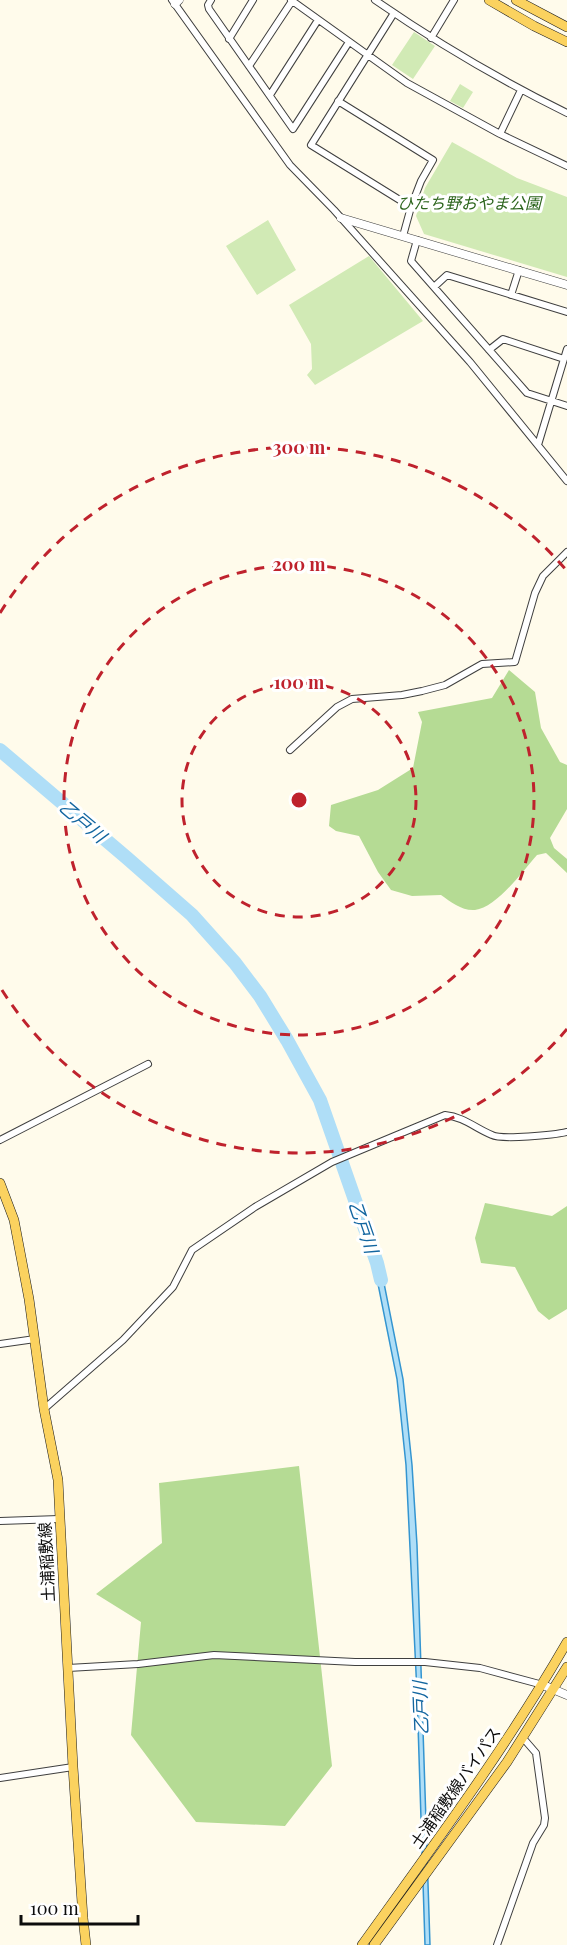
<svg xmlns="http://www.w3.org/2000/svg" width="567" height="1945" font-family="'Playfair Display','Noto Sans JP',serif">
<rect width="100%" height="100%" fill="#fffbeb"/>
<path fill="#d1eab5" d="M414,32l21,14 -22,33 -21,-14z
M460,84l13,8 -10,16 -13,-7z
M452,142l65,36 50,19v80l-143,-43 -8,-18 9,-28z
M268,220l28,50 -39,25 -31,-49z
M369,256l54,65 -108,64 -8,-10 5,-6 -1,-25 -22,-39z"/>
<path fill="#b5db94" d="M509,670l26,22 6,36 19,34 7,3v44l-17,29 4,10 13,11v14l-21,-20 -9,2c-14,16 -41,53 -62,55 -13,1 -24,-8 -34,-15l-29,1 -21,-6 -13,-18 -19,-36 -23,-5 -7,-5 2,-21 47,-15 35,-22 9,-46 -4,-10 74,-14z
M485,1203l67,13 15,-10v103l-18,11 -11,-9 -23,-44 -34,-4 -6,-25z
M299,1466l33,300 -47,60 -89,-4 -65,-87 10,-113 -45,-28 66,-51 -3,-60z"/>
<path fill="#afdef7" stroke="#3495d0" stroke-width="1.5" d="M380,1263l23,116 9,86 5,80 13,400h-5l-8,-252 -11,-228 -9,-86 -23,-115z"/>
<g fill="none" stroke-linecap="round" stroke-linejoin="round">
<path stroke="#afdef7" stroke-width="14" d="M0,750l127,108 65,57 43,48 25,33 27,44 33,60 57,163 4,17"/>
<g stroke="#3f3f3f" stroke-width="8">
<path id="minor" d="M172,0l118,165 44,45 136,152 97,119
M211,0l-3,5 1,4 84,120 56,-87
M291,0l116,83 93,51 67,32
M375,0c62,43 125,80 192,113
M394,13l-83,132 100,62
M431,38l23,-38
M229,39l24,-39
M249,66l43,-65
M270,95l48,-75
M338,101l95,59 -12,21 -10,26 -8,29
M500,134l21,-44
M417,240l-6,21 116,132 40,13
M434,287l13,-12 120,37
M511,295l8,-25
M489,350l14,-11 61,20
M538,445l29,-96
M290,750l47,-43 15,-8 50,-4 20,-4 23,-6 37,-21 33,-2 20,-69 8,-17 24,-24
M0,1140l148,-76
M0,1344l35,-5
M44,1409l79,-69 50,-53 19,-37 63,-43 77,-45 113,-47c19,2 30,13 47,20 9,5 63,0 75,-3
M0,1521l59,-2
M68,1668l70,-4 76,-9 141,7h70l55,6 63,17
M0,1778l73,-11
M497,1945l36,-102 11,-18 1,-7 -9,-65 -13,-15"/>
</g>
<g stroke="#3f3f3f" stroke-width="9">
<path id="tertiary" d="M175,4l4,-4
M341,218l226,67
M543,1685l24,10"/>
</g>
<g stroke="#1d1d1d" stroke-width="10">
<path id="primary" d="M489,0l45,26 33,16
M516,0l51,27
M0,1183l14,37 15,79 15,110 14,71 15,287 10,151 3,27
M362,1945c71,-99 144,-197 205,-303
M374,1945l133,-183 60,-95"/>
</g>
<use href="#minor" stroke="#fff" stroke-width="6"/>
<use href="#tertiary" stroke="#fff" stroke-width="8"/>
<use href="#primary" stroke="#fbd25f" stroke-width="9"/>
</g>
<g fill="none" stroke="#bf222d" stroke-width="3" stroke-dasharray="10 8">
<circle cx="299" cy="800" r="117"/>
<circle cx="299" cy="800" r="235"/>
<path d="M567 1029A352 352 0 0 1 0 987M0 613A352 352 0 0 1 567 571"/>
</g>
<g text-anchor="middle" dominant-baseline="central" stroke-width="6" stroke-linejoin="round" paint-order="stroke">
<g font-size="16" font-style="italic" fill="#2c651c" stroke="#fff">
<text x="469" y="202">ひたち野おやま公園</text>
</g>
<g font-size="16" fill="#0c0c0c" stroke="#fff">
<text transform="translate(46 1562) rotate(-93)">土浦稲敷線</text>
<text transform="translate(455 1787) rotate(-55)">土浦稲敷線バイパス</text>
</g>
<g font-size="18" font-style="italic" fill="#1366a0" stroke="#fff">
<text transform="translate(83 821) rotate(40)">乙戸川</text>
<text transform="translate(364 1227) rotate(71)">乙戸川</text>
<text transform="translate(420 1708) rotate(-92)">乙戸川</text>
</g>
</g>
<circle cx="299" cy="800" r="9" fill="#bf222d" stroke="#fff" stroke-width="3"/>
<g font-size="18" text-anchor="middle" font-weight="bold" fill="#bf222d" stroke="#fff" stroke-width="6" stroke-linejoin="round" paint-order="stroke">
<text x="299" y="454">300 m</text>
<text x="299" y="571">200 m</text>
<text x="299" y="689">100 m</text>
</g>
<path d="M21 1915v9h117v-9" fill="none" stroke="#0c0c0c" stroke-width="3"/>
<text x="30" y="1915" font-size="18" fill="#0c0c0c" stroke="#ffffff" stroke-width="4.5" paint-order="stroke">100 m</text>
</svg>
